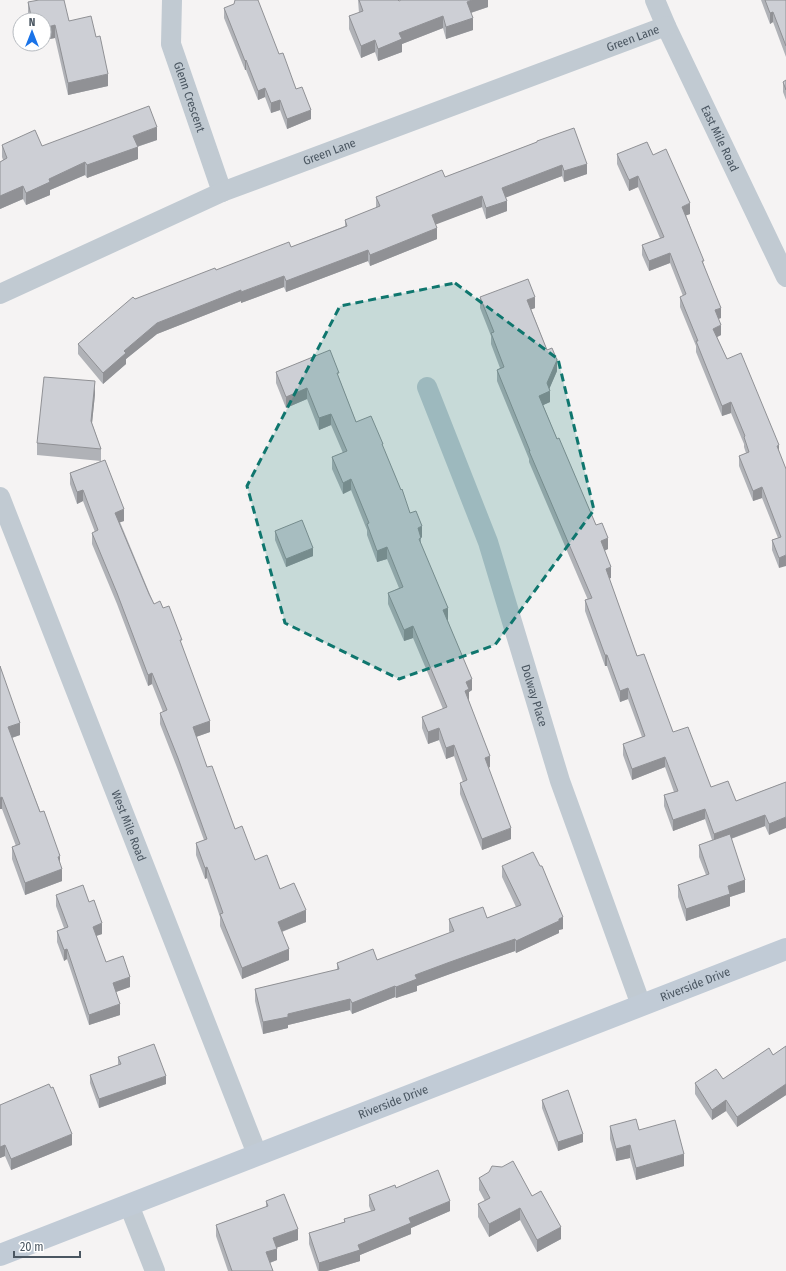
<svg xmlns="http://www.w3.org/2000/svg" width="786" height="1271" font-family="'Fira Sans Condensed',sans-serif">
<rect width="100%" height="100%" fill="#f5f3f3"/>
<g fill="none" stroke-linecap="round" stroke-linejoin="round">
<g stroke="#c1cad2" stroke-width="20">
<path id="s1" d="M172,0l-1,44 51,148"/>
<path id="s2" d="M655,0l11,26 120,251"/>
<path id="s3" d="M0,294l222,-102 444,-166"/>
<path id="s4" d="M427,387l61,155 72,239 81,224"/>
<path id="s5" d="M0,497l257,657"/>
<path d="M129,1205l26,66"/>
</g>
<path stroke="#c1cbd6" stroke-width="22" id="s6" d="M0,1255l786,-306"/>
</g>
<path fill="#b0b2b7" d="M358,0l41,1 89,-1v7l-17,6 2,17 -27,9 -3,-11 -41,16v8l-24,9 -3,-9 -14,6 -12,-29v-13l10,-3z
M761,0h25v57l-13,-35 -3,2z
M28,2l41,19 39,65 -40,9 -13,-57 -11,2v-20h-14l-2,-5z
M224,8l55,46 32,65 -24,10 -7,-19 -9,3 -6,-16 -7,3 -12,-30h-1l-21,-52z
M786,80v20l-3,-8v-10z
M157,140l-20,7 1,12 -51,19 -2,-3 -35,15v5l-24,10 -3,-6 -23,10v-47l3,-2 -1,-3v-12l40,1z
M537,141l50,33 -23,8 -2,-6 -56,21 1,14 -21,8 -4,-12 -47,17 2,15 -67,27 -2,-5 -82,31 -2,-5 -43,16v-2l-84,33 -31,25v5l-23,20 -25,-30v-10l57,-45 81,-29 75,-23 54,-21v-6l31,-12v-11l69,-20 92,-35z
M617,154l36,1 37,59 -4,1 18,50 17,53 -3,1 3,16 -4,2 10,22 52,93 7,17 -7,99 -7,-18v-10l6,-2 -16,-40 -9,3 -14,-35v-10l7,-3 -2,-6v-3l-13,-31 -9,3 -26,-64v-6l-16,-39v-10l3,-1 -13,-33 -21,8 -7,-16v-10l18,-7 -22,-51 -9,4 -12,-27z
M480,297l55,11 -4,1 16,41 10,21 -8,18 1,13 -7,3 14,34 39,86 12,24 -4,2 7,27h-2l28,78 36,76 38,55 25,14 50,-19 -17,53 -4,-9 -34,13 14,53 -15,5v9l-44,15 -8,-24v-12l28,-10 -7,-18v-12l13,-5 -7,-21 -32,12 -9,-25v-11l10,-3 -9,-25 -33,13 -9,-25v-11l19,-7 -14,-38 -8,3 -13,-36h-2l-20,-55v-11h3l-59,-138v-3l-32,-78v-11l3,-2 -9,-24v-8l-11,-28z
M276,372l63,6 17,44 27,26 27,65 12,24 -1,1v6l51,146 -3,2v9l21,66 -2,1 23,71 -29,11 -22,-56v-11l3,-1 -9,-26 -8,3 -7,-19 -11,4 -6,-16v-11l21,-8 -30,-71 -9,3 -16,-37v-11l11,-5 -12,-29 -10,3 -10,-27v-5l-16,-40 -8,4 -11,-25v-12l11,-4 -12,-28 -12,5 -12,-31 -21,9 -10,-25z
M95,394l-3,29 9,26v12l23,60 -4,1 34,82 9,4 19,38 28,86 -14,5 11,30 28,62 20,31 25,29 26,33 -24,10 7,28 -47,19 -22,-53v-9l-13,-39 -2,1 -9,-24v-12l8,-3 -26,-70 -18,-46v-11l3,-1 -11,-28 -4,2 -31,-82 -25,-60v-11l3,-1 -12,-31 -6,3 -7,-20v-11l31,-12 -64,-6v-12z
M275,531l38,25 -27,11 -11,-27z
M0,666l20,69 -8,3 48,125 2,18 -37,14 -13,-36v-12l4,-1 -14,-37h-2z
M502,866l61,63 -4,1v3l-43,20 -1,-2 -65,23 -33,12v5l-21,7 -1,-1 -43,17 -2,-4 -62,15v3l-25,6 -8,-33v-12l82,-19v-7l40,-3 73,-27 -1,-2v-12l38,-1 29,-11 -14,-30z
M56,895l33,7 13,32 -6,2 10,26 24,25 -14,5 4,23 -31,10 -22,-66 -3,2 -7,-19v-11l7,-3 -8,-22z
M786,1046v49l-49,32 -11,-16 -14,9 -17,-26v-11l28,-4 50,-24z
M118,1057l48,27 -67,24 -9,-25v-8l28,-10z
M542,1100l41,42 -25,9 -16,-43z
M0,1105l72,40 -61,25 -6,-14 -5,2z
M610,1126l29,4 45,36 -48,14 -6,-22 -14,3 -6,-22z
M479,1178l53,18 29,43 -24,13 -17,-32 -31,17 -11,-20v-13l7,-3 -6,-11z
M396,1188l54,23 -39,17v6l-51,21v6l-33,10h-9l-9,-27v-11l35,-11v-3l27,-8 -2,-5v-11z
M266,1201l32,39 -22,8 1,12 -7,3 3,8h-45l-12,-35v-11l50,-18z"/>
<path fill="#909195" d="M472,0h16v7l-21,7v-12z
M773,12v10l-3,2v-11z
M443,16v12l-41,16v8l-24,9v-12l21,-16z
M473,18v12l-27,9v-12z
M55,25v13l-11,2v-12z
M375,40v12l-14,6v-12z
M246,60v10h-1v-9z
M108,74v12l-40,9v-12z
M265,88v9l-7,3v-9z
M280,100v10l-9,3v-10z
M311,110v9l-24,10v-10z
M157,127v13l-24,8v-12z
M138,147v12l-51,19v-13z
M85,162v13l-35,15v5l-24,10v-12l23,-14z
M587,164v10l-23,8v-11z
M562,165v11l-60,23v-11z
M638,176v11l-9,4v-11z
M23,186v13l-23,10v-13z
M482,196v11l-50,19v-11z
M507,201v10l-21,8v-11z
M690,203v11l-8,3v-10z
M437,228v11l-67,27v-11z
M368,250v11l-82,31v-11z
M670,253v10l-21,8v-10z
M284,276v11l-43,16v-11z
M241,290v11l-84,33 -31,25v5l-23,20v-11l21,-22 33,-28z
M535,297v11l-8,3v-11z
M721,308v10l-6,2v-10z
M721,325v10l-8,4v-10z
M557,360v11l-9,21 2,-1v11l-11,5v-11l8,-13z
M95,381v13l-4,39v-12z
M307,388v11l-21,9v-11z
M731,402v11l-9,3v-10z
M331,414v11l-12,5v-12z
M779,445v11l-2,-10z
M351,479v11l-8,4v-11z
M762,487v11l-9,3v-10z
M83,490v11l-6,3v-12z
M124,509v12l-9,3v-11z
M422,526v11l-4,2v-11z
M608,538v11l-7,3v-11z
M387,547v12l-10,3v-11z
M313,548v8l-27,11v-8z
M786,555v11l-7,2v-10z
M611,567v11l-5,2v-11z
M448,608v12l-5,2v-12z
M413,626v12l-9,3v-11z
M605,655h2v11h-2z
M152,673v11l-4,2v-11z
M472,679v11l-3,2v9l-4,2v-12l1,-9z
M628,688v11l-8,3v-11z
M210,721v11l-17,6v-11z
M20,723v12l-12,4v-12z
M439,728v12l-11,4v-12z
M454,745v11l-8,3v-11z
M490,756v11l-5,2v-11z
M665,757v10l-33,13v-11z
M2,797v12h-2v-11z
M705,809v10l-32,12v-11z
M765,815v11l-51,19v-11z
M786,817v11l-17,7v-11z
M511,828v11l-29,11v-11z
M60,856v11l-2,-10z
M207,867v11l-2,1v-11z
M62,869v12l-37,14v-12z
M745,880v12l-15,5v9l-44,15v-12l42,-23z
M306,910v12l-28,11v-11z
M563,917v12l-4,1v3l-43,20v-12z
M102,923v11l-9,3v-10z
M515,939v12l-65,23 -33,12v5l-21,7v-11l19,-12 35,-13z
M67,949v10l-3,2v-11z
M289,949v11l-47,19v-11z
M130,977v10l-17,6v-10z
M395,986v11l-43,17v-11z
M350,999v11l-62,15v3l-25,6v-12l25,-8z
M120,1004v11l-31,10v-10z
M166,1076v8l-67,24v-9z
M786,1084v11l-49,32v-10z
M726,1100v11l-14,9v-10z
M72,1134v11l-61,25v-11z
M583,1134v8l-25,9v-9z
M5,1145v11l-5,2v-11z
M630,1145v13l-14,3v-12z
M684,1154v12l-48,14v-12z
M450,1201v10l-39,17v6l-51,21v6l-33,10h-8v-8l39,-18 51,-27z
M520,1208v12l-31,17v-13z
M561,1227v12l-24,13v-12z
M298,1229v11l-25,9v-11z
M277,1249v11l-11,4v-12z"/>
<path fill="#cdcfd5" stroke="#909195" d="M39,0h25l5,21 22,-5 5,21 4,-1 8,38 -40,9 -13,-58 -11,3v-8h-12l-4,-18z
M235,0h23l21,54 4,-1 13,36 6,-2 9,23 -24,9 -7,-19 -9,3 -6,-15 -7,3 -12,-31 -1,1 -21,-53 10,-4z
M359,0h39l1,1 2,-1h71l-5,2 6,16 -27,9 -3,-11 -44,17 3,6 -24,10 -3,-9 -14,6 -12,-30 14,-5z
M765,0h21v46l-13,-34 -3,1z
M786,80v10l-3,-8z
M149,106l8,21 -24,9 5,11 -51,18 -2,-3 -36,17 1,3 -24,11 -3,-7 -23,10v-34l7,-4 -5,-13 33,-15 7,16z
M574,128l13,36 -23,7 -2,-6 -60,23 5,13 -21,7 -4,-12 -50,19 5,13 -67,27 -2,-5 -82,31 -2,-5 -43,16v-2l-84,33 -33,28 2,2 -23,20 -25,-29 55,-47 2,2 80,-31 1,2 73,-28 2,5 56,-21 -2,-6 35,-14 -4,-9 66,-27 3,7 92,-35v-1z
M647,142l6,13 13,-6 24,54 -8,4 22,54h-2l19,47 -6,2 6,15 -8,4 14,30 14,-6 38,92 -2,1 9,23v86l-7,3 -7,-18 9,-3 -19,-50 -9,4 -14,-35 10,-4 -5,-15 1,-1 -14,-34 -9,4 -26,-65h2l-18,-44 6,-3 -16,-41 -21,8 -7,-16 22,-8 -26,-61 -9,4 -12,-26z
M528,279l7,18 -8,3 20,50 5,-2 5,12 -10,23 3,8 -11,5 18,43 2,-1 37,87 6,-2 6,15 -7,3 10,26 -5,2 31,87 7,-2 29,78 15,-5 23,60 17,-6 8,20 50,-19v35l-17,7 -4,-9 -51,19 -9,-25 -32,11 -9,-25 14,-4 -13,-34 -33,12 -9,-25 22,-8 -17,-48 -8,3 -13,-36h-2l-20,-55 7,-2 -63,-147h1l-33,-81 7,-3 -13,-34 3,-1 -14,-35z
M330,350l9,23h-2l19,49 15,-6 12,28h-1l19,46 1,-1 8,24 6,-2 6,15 -4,2 3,10 -2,1 29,69 -5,2 29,69 -6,3 3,7 -4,2 25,65 -5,2 26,70 -29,11 -22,-56 7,-3 -13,-35 -8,3 -7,-20 -11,4 -6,-15 25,-10 -34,-81 -9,4 -16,-37 15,-6 -16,-40 -10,4 -10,-27 2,-1 -18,-44 -8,4 -11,-26 15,-6 -16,-37 -12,4 -12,-30 -21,9 -10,-25z
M44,377l51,4 -4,40 10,28 -64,-6z
M105,460l19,49 -9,4 34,81 5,10 6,-3 3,7 6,-2 13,34h-2l30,81 -17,6 14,40 5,-1 23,63 7,-3 13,34 12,-5 13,34 14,-6 12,27 -28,12 11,27 -47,19 -22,-54 3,-1 -16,-46 -2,1 -9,-25 11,-4 -29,-81 -18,-45 7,-3 -15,-37 -4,2 -31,-82 -25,-60 6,-3 -15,-40 -6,2 -7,-19z
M302,520l11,28 -27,11 -11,-28z
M0,666l20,57 -12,4 32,85 4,-1 16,45 -2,1 4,12 -37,14 -13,-36 8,-3 -18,-47 -2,1z
M730,834l15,46 -17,6 2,8 -44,15 -8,-24 31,-11 -10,-29z
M533,852l7,14h2l21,51 -4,2v2l-43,20 -1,-2 -65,23 -35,13 2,4 -21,8 -1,-1 -43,17 -2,-4 -62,15v3l-25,5 -8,-33 84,-20 -2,-6 36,-14 4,11 77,-29 -5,-12 34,-12 4,11 34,-13 -19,-39z
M83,885l6,17 5,-2 8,23 -9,4 13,35 17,-6 7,21 -17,6 7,21 -31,11 -22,-66 -3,1 -7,-19 11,-4 -12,-32z
M154,1044l12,32 -67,23 -9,-24 31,-11 -3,-7z
M786,1046v38l-49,33 -11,-17 -14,10 -17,-27 21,-14 7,10 46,-31 4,7z
M49,1084l2,4 2,-1 19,47 -61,25 -6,-14 -5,2v-42z
M568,1090l15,44 -25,8 -16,-42z
M636,1119l3,11 36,-10 9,34 -48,14 -6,-23 -14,4 -6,-23z
M513,1161l19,35 9,-5 20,36 -24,13 -17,-32 -31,16 -11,-20 12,-6 -11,-20 10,-6 3,-6 10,1z
M438,1170l12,31 -41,17 2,5 -53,22 2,5 -41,13 -10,-30 36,-11 -1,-3 31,-9 -6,-15 26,-10 1,3z
M284,1194l14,35 -25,9 4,11 -11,3 7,19h-41l-16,-46 52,-19 -2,-5z"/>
<path fill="#0f766e" fill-opacity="0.2" stroke="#0f766e" stroke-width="3" stroke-dasharray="8 5" stroke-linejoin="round" d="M455,283l103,76 36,151 -99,135 -96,34 -114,-56 -38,-137 93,-180z"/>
<g text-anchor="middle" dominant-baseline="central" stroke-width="3" stroke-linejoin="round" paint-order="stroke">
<g font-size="12" fill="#4a5661" stroke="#fff">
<text stroke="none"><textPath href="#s3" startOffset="683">Green Lane</textPath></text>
<text stroke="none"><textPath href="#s1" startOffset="100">Glenn Crescent</textPath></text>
<text stroke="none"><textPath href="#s2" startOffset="153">East Mile Road</textPath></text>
<text stroke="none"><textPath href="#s3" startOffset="359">Green Lane</textPath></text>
<text stroke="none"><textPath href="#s4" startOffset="327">Dolway Place</textPath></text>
<text stroke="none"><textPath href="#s5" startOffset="353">West Mile Road</textPath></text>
<text stroke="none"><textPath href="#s6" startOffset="746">Riverside Drive</textPath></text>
<text stroke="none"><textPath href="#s6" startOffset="422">Riverside Drive</textPath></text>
</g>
</g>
<g transform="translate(32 32)"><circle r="19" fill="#ffffff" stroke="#b7bbc0"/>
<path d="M0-3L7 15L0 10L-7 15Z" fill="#1a73e8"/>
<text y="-6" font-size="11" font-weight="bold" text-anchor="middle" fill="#4a5661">N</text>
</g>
<path d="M14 1251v6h66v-6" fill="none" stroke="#4a5661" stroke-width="2"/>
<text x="20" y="1251" font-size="12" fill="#4a5661" stroke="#ffffff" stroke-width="3" paint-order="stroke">20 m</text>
</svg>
